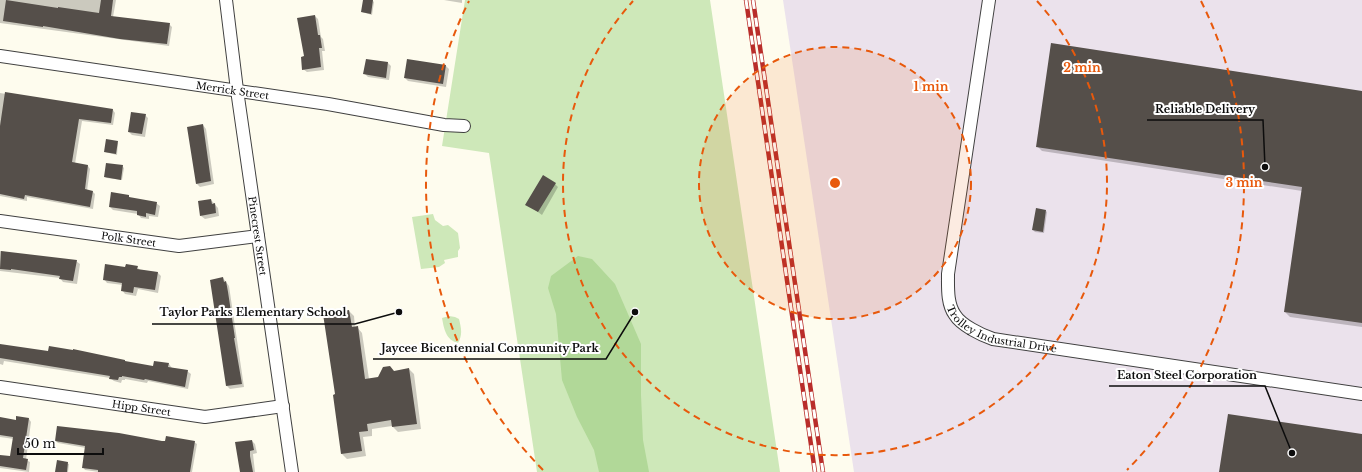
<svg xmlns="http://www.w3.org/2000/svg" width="1362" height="472" font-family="'Libre Baskerville',serif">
<rect width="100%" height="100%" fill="#fefcee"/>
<path fill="#ebe2ec" d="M783,0h579v472h-508z"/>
<path fill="#cee8b9" d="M465,0h245l70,472h-243l-48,-319 -47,-7z
M433,214l2,6 8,6 5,-1 10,8 2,15 -2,3v6l-14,3 1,3 -6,4 -18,2 -9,-52z
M449,316l6,1 4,2c2,8 4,16 -1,24 -12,-3 -14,-14 -16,-25z"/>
<path fill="#b1d898" d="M578,256l14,3 23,25 26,60v51l2,45 6,32h-50l-5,-22 -17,-33 -15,-37 -6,-66 -8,-26 3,-12z"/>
<path fill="#0003" d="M0,0h116l-3,17 56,7 3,3 -3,19 -169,-23z
M364,0l9,1 1,1 -2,13 -10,-3z
M444,0h18v3z
M315,16l3,3 3,18 2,2 2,12h-3l2,19 -17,2 -4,-3z
M388,63l3,3 -2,14 -21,-3 -3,-3z
M446,66l3,3 -3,18 -38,-6 -3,-3z
M1362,92v235l-72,-10 -5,-5 17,-121 -260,-40 -5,-5z
M0,93l113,17 2,3 -2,12 -31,-4 -7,43 13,2 2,3 -3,22 6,1 2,2 -2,15 -66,-12v4l-27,-5z
M145,115l3,3 -3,19 -13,-2 -3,-3z
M203,125l3,4 8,55 -14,3 -3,-3z
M117,142l1,1 -1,12 -12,-3z
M122,166l2,2 -2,12 -15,-2 -2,-1z
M555,184l3,3 -16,28 -15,-11z
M128,196l3,3 25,4 4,3 -2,11 -9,-1v3l-8,-1 -3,-4 -25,-4 -3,-3z
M211,200l7,8 1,8 -14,3 -4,-3z
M1046,211l1,1 -3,21 -9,-1 -2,-2z
M0,251l22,4 54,6 4,3 -3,20 -14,-2 -3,-4 -60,-7z
M137,267l3,3 18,3 3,3 -3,17 -20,-4 -2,7 -11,-2 -3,-4 1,-5 -16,-2 -3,-4 22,-11z
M223,278l6,8 15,101 -14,2 -3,-3z
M349,311l5,5 1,12 2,-1 5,6 7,46 9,-1 16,-6 15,-3 5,5 7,55 -23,3 -6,-6 -20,3v7l-9,1 3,19 -19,3 -5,-5 -8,-58 2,-1z
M0,345l154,22 15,-3 3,4 15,3 4,3 -3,15 -40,-8 -1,2 -22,-4v1h-3l-1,3 -7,-2 -4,-3 -106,-17 -1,4 -3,-1z
M0,418l17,3 12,-2 2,3 -5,38 4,2 -1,10 -29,-4v-12l11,1 3,-18 -14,-2z
M56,441l138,1 3,2 -5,28h-93l-14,-2 -2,-3 3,-19 -28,-5z
M252,441l3,3 2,9 -4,1 2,18h-15z
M58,461l11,3 -1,8h-12z"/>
<path fill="#554f4a" d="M6,0l52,8v-1l41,6 2,-13h12l-2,16 59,7 -3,21 -47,-5 -77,-13v1l-40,-6z
M363,0h10l-2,14 -10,-2z
M315,15l3,20h2l2,13h-3l2,19 -19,3 -1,-13 3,-1 -7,-38z
M1051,43l311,48v232l-78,-11 18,-125 -266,-40z
M366,59l22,3 -2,16 -23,-4z
M407,59l39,6 -3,19 -39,-6z
M5,92l108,17 -2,14 -32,-4 -7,43 16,3 -3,24 8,2 -3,16 -65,-12 -1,4 -24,-5v-68z
M131,112l15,2 -4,20 -14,-2z
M203,124l8,57 -15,3 -9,-57z
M106,139l12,2 -2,13 -12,-2z
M106,163l17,2 -2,15 -17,-3z
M543,175l13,8 -18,29 -13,-7z
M111,192l18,3v2l28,5 -2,13 -9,-2v4l-9,-2v-4l-28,-4z
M211,199l1,5 3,-1 1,10 -16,3 -2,-15z
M1036,208l10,2 -3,22 -11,-2z
M1,251l76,9 -4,21 -14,-2 1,-3 -49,-7v1l-11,-1z
M105,264l20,3 1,-3 12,2 -1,3 21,3 -3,18 -21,-3 -1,6 -12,-2 1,-8 -19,-3z
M223,277l1,5 2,-1 2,11 7,46h-1l8,46 -16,2 -16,-106z
M349,310l3,17 6,-1 7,53 13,-2 5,-10 7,-1 4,5 15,-3 8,56 -25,3 -1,-7 -24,4 1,7 -9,1 3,19 -21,3 -8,-59 2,-1 -12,-80z
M0,344l48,7 1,-5 24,4v-1l52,11v1l28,5 1,-5 15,2 -1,4 20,3 -3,17 -40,-8 -1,1 -22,-4v1h-3l-1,3 -9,-1 1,-3 -110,-18z
M1228,414l134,20v38h-143z
M16,416l13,2 -6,40 5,1 -2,11 -26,-4v-11l10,1 3,-19 -13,-2v-18l16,3z
M57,426l62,7 43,8h3l1,-5 29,5 -5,31h-92v-2l-16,-2 3,-22 -30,-5z
M252,440l2,10 -4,1v5l3,16h-13l-5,-30z
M57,460l11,2 -1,10h-12z"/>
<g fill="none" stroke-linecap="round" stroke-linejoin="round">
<g stroke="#404040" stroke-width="14">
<g id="minor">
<path id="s1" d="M226,0l11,90 55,382"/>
<path id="s2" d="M989,0l-41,274c0,14 -1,30 7,41 6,10 26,20 38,24l369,55"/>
<path id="s3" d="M0,56l328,48 116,21 20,1"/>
<path id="s4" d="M0,221l179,25 79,-10"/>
<path id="s5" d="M0,387l205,30 78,-11"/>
</g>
</g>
<use href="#minor" stroke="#fff" stroke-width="12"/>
<g stroke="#b92d2a" stroke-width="4.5">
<path id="rail" d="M746,0l69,472
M753,0l70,472"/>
</g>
<use href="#rail" stroke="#fff" stroke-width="3" stroke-dasharray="9" stroke-linecap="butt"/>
</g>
<circle cx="835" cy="183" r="136" fill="#e8590c" fill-opacity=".12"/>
<g fill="none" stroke="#e8590c" stroke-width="2" stroke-dasharray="7 5">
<circle cx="835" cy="183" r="136"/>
<path d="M1037 1A272 272 0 1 1 633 1"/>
<path d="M543 470A409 409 0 0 1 469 1M1201 1A409 409 0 0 1 1127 470"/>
</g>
<g text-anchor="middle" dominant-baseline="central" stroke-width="4" stroke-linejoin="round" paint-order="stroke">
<g font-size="10" fill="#0d0d0d" stroke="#fff">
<text stroke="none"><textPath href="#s3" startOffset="235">Merrick Street</textPath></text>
<text stroke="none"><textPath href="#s1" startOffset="238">Pinecrest Street</textPath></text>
<text stroke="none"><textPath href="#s4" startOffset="130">Polk Street</textPath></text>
<text stroke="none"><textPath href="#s2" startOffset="369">Trolley Industrial Drive</textPath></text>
<text stroke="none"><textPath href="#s5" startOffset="143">Hipp Street</textPath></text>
</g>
</g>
<circle cx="835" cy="183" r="6" fill="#e8590c" stroke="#fff" stroke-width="2"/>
<g font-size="12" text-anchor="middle" font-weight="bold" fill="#e8590c" stroke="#fff" stroke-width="4" stroke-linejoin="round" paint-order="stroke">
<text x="1082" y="72">2 min</text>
<text x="931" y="91">1 min</text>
<text x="1244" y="187">3 min</text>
</g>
<path fill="none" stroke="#0d0d0d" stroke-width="1.5" d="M1265 167L1263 120H1147M399 312L355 324H152M635 312L606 359H373M1292 453L1265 386H1109"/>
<g fill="#0d0d0d" stroke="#fff" stroke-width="1.5">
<circle cx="1265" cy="167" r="4"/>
<circle cx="399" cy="312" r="4"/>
<circle cx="635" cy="312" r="4"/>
<circle cx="1292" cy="453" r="4"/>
</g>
<g font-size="11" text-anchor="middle" font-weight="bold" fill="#0d0d0d" stroke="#fff" stroke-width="4" stroke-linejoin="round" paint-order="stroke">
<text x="1205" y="113">Reliable Delivery</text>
<text x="253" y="316">Taylor Parks Elementary School</text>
<text x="490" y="352">Jaycee Bicentennial Community Park</text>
<text x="1187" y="379">Eaton Steel Corporation</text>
</g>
<path d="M18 448v6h85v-6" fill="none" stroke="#0d0d0d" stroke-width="2"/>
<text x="24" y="448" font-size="12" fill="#0d0d0d" stroke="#ffffff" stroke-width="3" paint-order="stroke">50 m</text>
</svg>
